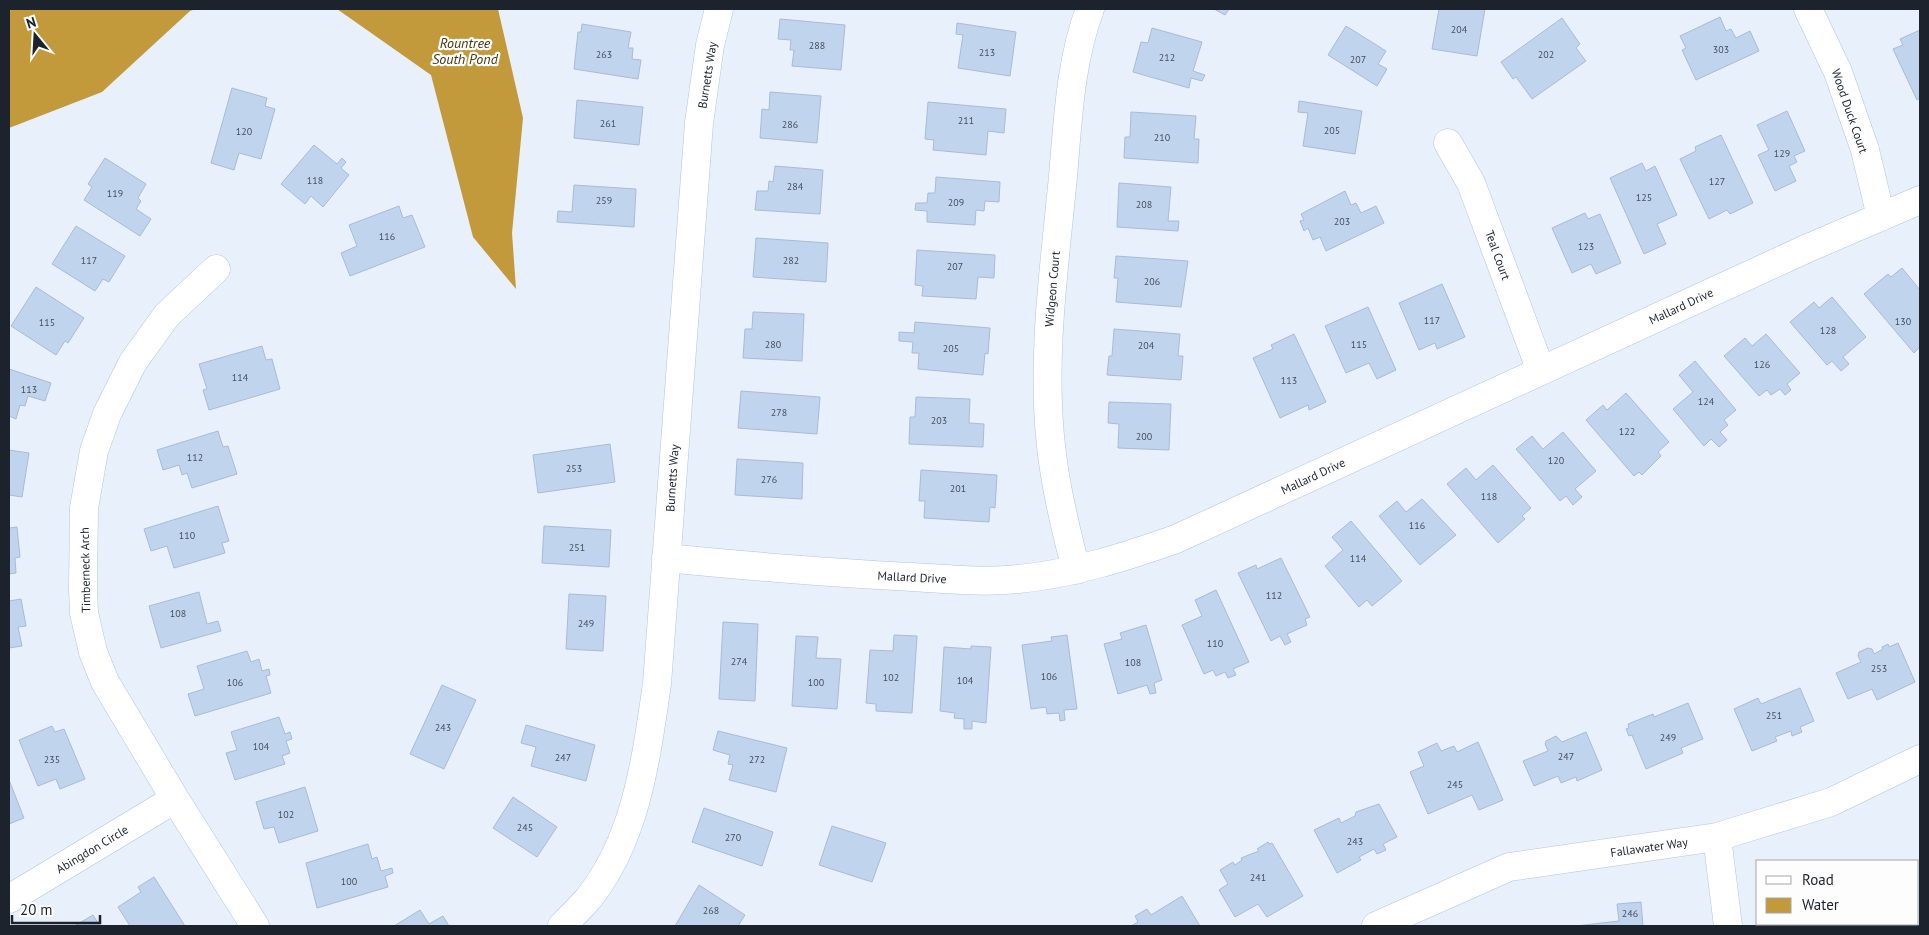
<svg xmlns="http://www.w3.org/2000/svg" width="1929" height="935" font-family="'PT Sans',sans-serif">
<rect width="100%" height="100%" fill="#e8f0fb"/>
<path fill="#c2993b" d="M11,9h185l-6,2 -88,81 -93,36v-115z
M337,9h161l25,109 -11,115 4,56 -43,-52 -42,-162z"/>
<path fill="#c1d4ee" stroke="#a9bbd5" d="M1214,9h15l-4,6z
M1439,9h46l-8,47 -45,-7z
M1720,17l6,14 5,-2 5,9 14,-7 9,20 -63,29 -14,-30 4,-2 -6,-12z
M1562,18l18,26 -4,4 10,13 -54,38 -16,-22 -3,2 -12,-17z
M780,19l65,6 -4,45 -49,-4 2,-16h-4l1,-10 -13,-1z
M957,23l59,9 -6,44 -52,-8 5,-33 -7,-1z
M582,24l49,8 -3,16h5l-1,11 9,1 -3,19 -64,-10 4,-37h3z
M1346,26l40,25 -8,13 9,5 -10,17 -49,-31z
M1152,28l50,14 -9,29 12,4 -3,6 -11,-3 -2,10 -56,-16 8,-30 7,1z
M1920,30v68l-3,2 -24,-51 10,-4 -3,-6z
M232,88l35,10 -2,8 10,3 -14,50 -22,-6 -5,17 -23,-7z
M770,92l51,4 -4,47 -57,-5 2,-29 7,1z
M577,100l66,7 -4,38 -65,-7z
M1299,101l63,10 -7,43 -52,-8 5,-33 -10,-1z
M928,102l78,7 -2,24 -16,-2 -2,24 -53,-5 1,-10 -9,-1z
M1787,111l18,40 -11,5 3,6 -8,4 7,15 -21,10 -17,-36 11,-5 -12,-25z
M1131,112l65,4 -2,23h5l-1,24 -74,-5 1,-21h5z
M1721,135l32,68 -23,11 -3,-4 -18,9 -29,-60 16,-8 -1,-4z
M314,145l23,19 5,-6 4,4 -5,6 8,7 -26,32 -12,-11 -6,8 -24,-20z
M105,158l41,26 -8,14 3,3 -5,8 15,10 -11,17 -56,-36 8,-13 -4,-3z
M1642,163l4,8 9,-5 22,49 -20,9 9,20 -22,10 -34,-76z
M775,166l48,4 -3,44 -65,-4 2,-19h11l1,-10 4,1z
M936,177l64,5 -1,20 -14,-1 -1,10 -8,-1 -1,15 -48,-3v-11l-12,-1 1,-7h11l1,-10h7z
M1119,183l52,4 -3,34h11l-1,10 -61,-4z
M574,185l62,4 -2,38 -77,-5 1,-11 14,1z
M1345,191l6,14 5,-2 5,10 15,-7 8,17 -58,28 -6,-14 -7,3 -5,-12 -4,3 -4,-10 4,-1 -3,-6z
M399,206l4,12 9,-3 13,32 -75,29 -9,-23 16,-7 -8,-21z
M1585,213l3,6 12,-5 21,49 -25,11 -5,-10 -19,9 -20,-45z
M76,226l49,30 -16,26 -6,-3 -8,12 -43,-27z
M756,238l72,5 -2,39 -73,-5z
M917,250l78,5 -1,23 -16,-1 -2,22 -54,-3 1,-10 -8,-1z
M1116,256l72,5 -7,46 -65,-5 2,-24h-4z
M1902,268l18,22v57l-6,6 -50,-59 24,-20 3,3z
M1442,284l23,53 -28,12 -2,-6 -16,7 -20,-47z
M36,287l48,31 -16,25 -3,-2 -9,14 -45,-29z
M1832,297l34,40 -23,20 6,7 -8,7 -9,-10 -5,4 -37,-43 24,-20 5,6z
M1368,307l28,63 -19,9 -8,-16 -23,10 -21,-47z
M753,312l51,2 -2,47 -59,-3 2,-29h7z
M915,322l75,6 -2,26 -3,-1 -2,22 -65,-6 1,-16h-7l1,-11 -14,-1v-9l15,1z
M1114,329l66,5 -2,22h5l-2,24 -74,-5 2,-19h3z
M1294,334l32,68 -17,8 -1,-5 -28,13 -27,-60 20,-9 -2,-4z
M1766,334l34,39 -13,11 4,6 -6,5 -5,-6 -9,6 -4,-5 -8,6 -35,-40 21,-18 7,8z
M262,346l4,14 6,-1 8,30 -71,21 -6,-20 4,-1 -8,-25z
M1695,361l41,49 -12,10 4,5 -8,7 7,8 -8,7 -8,-8 -7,7 -31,-37 20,-17 -14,-17z
M9,369l42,14 -6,18 -17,-5 -3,10 -5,-1 -4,14 -7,-3z
M741,391l79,6 -3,37 -79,-6z
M1626,393l43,49 -11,10 3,4 -19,19 -3,-3 -5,4 -48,-56 17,-15 4,5z
M916,397l54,2 -1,24 15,1 -1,23 -74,-3 1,-27h5z
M1109,402l62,2 -2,46 -51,-2 1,-24 -11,-1z
M218,431l5,16 5,-1 9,28 -45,14 -5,-15 -5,2 -3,-10 -16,5 -6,-20z
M1563,432l33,39 -21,18 7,8 -9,8 -7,-9 -6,5 -44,-52 16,-13 11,13z
M610,444l5,38 -77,11 -5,-38z
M9,450l20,3 -7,44 -13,-2z
M737,459l66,4 -1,36 -67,-4z
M1493,465l38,43 -9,8 3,3 -27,24 -51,-59 19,-16 10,12z
M921,470l76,5 -2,33 -5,-1 -1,15 -65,-4 1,-17h-6z
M1422,499l34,36 -36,30 -41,-49 18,-15 9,11z
M218,506l11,35 -7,2 3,10 -51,15 -7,-22 -16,5 -7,-22z
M1351,521l51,60 -30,25 -5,-6 -8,7 -34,-41 18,-16 -11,-13z
M544,526l67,4 -2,37 -67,-4z
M17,527l3,30 -5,1 1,15 -7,1v-46z
M1281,558l29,59 -5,2 2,6 -20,9 4,8 -6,3 -5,-9 -9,5 -33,-68 18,-8 1,4z
M1216,590l33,72 -16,7 3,6 -8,3 -3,-6 -9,4 -3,-6 -9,4 -22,-49 20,-9 -7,-16z
M199,592l8,32 11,-3 3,10 -60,17 -12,-42z
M569,594l37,2 -3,55 -37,-2z
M21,599l5,27 -8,1 4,19 -13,2v-47z
M723,622l35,2 -3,77 -36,-2z
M1146,625l16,55 -8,3 2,10 -6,1 -3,-9 -29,9 -14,-50 18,-5 -2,-6z
M894,635l23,1 -5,77 -36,-2v-7l-10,-1 4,-53 23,1z
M1067,635l10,74 -13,1 1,10 -5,1 -1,-8 -12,1 -1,-7 -15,2 -9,-64 30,-4 -1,-4z
M796,636l22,1 -2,21 25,1 -4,50 -45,-3z
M1898,643l17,39 -38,18 -5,-11 -24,10 -12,-26 25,-11 -3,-6 1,-4 9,-4 4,1 2,5 9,-5 -1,-2 6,-3 1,3z
M971,646l20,1 -5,76 -14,-2v8h-8v-10l-10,-1 1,-5 -15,-2 4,-64 27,2z
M247,651l4,11 8,-3 3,12 7,-2 1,6 -4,1 5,17 -76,23 -7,-22 16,-5 -7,-23z
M442,685l34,15 -32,69 -34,-15z
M1800,688l14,33 -14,6 2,5 -10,4 -1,-5 -16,6 2,4 -25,10 -18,-42 24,-11 3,6z
M1688,703l15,36 -22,9 2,5 -37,16 -14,-34 -3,1 -3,-7 3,-1 -1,-4 25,-10 1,3z
M279,717l6,17 5,-2 2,7 -6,2 4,12 -8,3 3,8 -50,16 -9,-27 11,-3 -6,-18z
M526,725l69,20 -9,36 -55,-15 5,-19 -15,-4z
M52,726l3,6 9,-3 21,50 -25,10 -4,-10 -18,7 -19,-46z
M718,731l69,17 -11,44 -47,-12 4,-15 -5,-1 2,-9 -17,-5z
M1586,732l16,38 -25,11 -1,-4 -15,6 -3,-7 -24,10 -11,-25 25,-10 -3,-7 1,-3 10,-5 6,6z
M1478,742l25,58 -24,10 -7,-15 -44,19 -18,-42 14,-6 -6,-14 19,-9 4,8 13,-5 3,6z
M9,780l15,38 -15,6z
M305,787l13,44 -39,12 -5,-16 -10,2 -8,-27z
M513,797l44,30 -20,30 -44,-29z
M1379,804l18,33 -14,7 3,6 -9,4 -3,-5 -15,8 2,3 -24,13 -23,-43 25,-12 2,5 14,-7 1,-4z
M704,808l69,24 -11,34 -70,-24z
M832,826l54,17 -14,39 -53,-17z
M1268,842l1,2 3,-1 31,53 -36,21 -9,-13 -23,13 -16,-27 9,-6 -8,-14 13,-8 2,3 7,-5 -1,-2 18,-7 -2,-2z
M368,844l4,15 5,-2 4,14 11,-3 1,5 -8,3 3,11 -71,21 -11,-45z
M154,877l31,49h-55l-12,-19 23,-15 -3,-5z
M699,885l46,30 -7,11h-63z
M1182,896l18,30h-69l7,-4 -3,-6 12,-7 4,6z
M1641,902l2,24h-67l43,-5 -2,-17z
M420,910l9,14 14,-8 6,10h-55z
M93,915l7,11h-24v-1z
M1798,924h60l2,2h-61z"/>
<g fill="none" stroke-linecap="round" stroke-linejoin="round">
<g stroke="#b2c5df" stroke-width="29">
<path id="minor" d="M1808,9l30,63 27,78 16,67
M1448,143l23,40 70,188
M216,269l-49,46 -34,47 -26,52 -13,37 -10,57 -1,81 1,24 9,39 12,30 70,117 80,127
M666,558c82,8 164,15 246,19 35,2 71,6 106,2 54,-5 107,-22 158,-40l632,-291 112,-48
M1076,570c-11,-44 -22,-88 -26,-134 -8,-86 5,-174 13,-260 5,-56 7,-114 27,-167
M1717,837l11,89
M9,899l166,-100
M562,926c9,-9 18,-18 26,-27 49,-61 58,-141 69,-215l42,-561 11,-78 9,-36
M1376,926l133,-59 208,-30 114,-35 89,-43"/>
</g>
<use href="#minor" stroke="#fff" stroke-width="28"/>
</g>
<g text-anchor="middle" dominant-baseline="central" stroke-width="4.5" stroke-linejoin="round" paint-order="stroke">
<g font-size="10" fill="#454f5d">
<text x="1459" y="29">204</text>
<text x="817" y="45">288</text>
<text x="1721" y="49">303</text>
<text x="987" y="52">213</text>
<text x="604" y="54">263</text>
<text x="1546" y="54">202</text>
<text x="1167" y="57">212</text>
<text x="1358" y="59">207</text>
<text x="966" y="120">211</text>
<text x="608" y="123">261</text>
<text x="790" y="124">286</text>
<text x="1332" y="130">205</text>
<text x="244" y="131">120</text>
<text x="1162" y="137">210</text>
<text x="1782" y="153">129</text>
<text x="315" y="180">118</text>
<text x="1717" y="181">127</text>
<text x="795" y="186">284</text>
<text x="115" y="193">119</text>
<text x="1644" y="197">125</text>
<text x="604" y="200">259</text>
<text x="956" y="202">209</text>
<text x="1144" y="204">208</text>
<text x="1342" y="221">203</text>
<text x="387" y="236">116</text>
<text x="1586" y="246">123</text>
<text x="89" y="260">117</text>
<text x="791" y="260">282</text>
<text x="955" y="266">207</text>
<text x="1152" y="281">206</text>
<text x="1432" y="320">117</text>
<text x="1903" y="321">130</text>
<text x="47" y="322">115</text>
<text x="1828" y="330">128</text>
<text x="773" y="344">280</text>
<text x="1359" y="344">115</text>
<text x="1146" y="345">204</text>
<text x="951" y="348">205</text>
<text x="1762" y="364">126</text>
<text x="240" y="377">114</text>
<text x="1289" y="380">113</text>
<text x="29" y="389">113</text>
<text x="1706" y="401">124</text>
<text x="779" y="412">278</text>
<text x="939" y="420">203</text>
<text x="1627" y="431">122</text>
<text x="1144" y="436">200</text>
<text x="195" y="457">112</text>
<text x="1556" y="460">120</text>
<text x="574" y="468">253</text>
<text x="769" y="479">276</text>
<text x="958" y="488">201</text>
<text x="1489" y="496">118</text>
<text x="1417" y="525">116</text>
<text x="187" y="535">110</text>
<text x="577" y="547">251</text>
<text x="1358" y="558">114</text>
<text x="1274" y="595">112</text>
<text x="178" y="613">108</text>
<text x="586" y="623">249</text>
<text x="1215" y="643">110</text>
<text x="739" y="661">274</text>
<text x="1133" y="662">108</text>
<text x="1879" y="668">253</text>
<text x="1049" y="676">106</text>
<text x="891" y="677">102</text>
<text x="965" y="680">104</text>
<text x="235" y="682">106</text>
<text x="816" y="682">100</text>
<text x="1774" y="715">251</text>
<text x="443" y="727">243</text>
<text x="1668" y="737">249</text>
<text x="261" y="746">104</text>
<text x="1566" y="756">247</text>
<text x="563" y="757">247</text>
<text x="52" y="759">235</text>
<text x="757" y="759">272</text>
<text x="1455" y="784">245</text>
<text x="286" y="814">102</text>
<text x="525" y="827">245</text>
<text x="733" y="837">270</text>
<text x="1355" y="841">243</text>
<text x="1258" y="877">241</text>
<text x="349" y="881">100</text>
<text x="711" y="910">268</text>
<text x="1630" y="913">246</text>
</g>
<g font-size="12" fill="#1c232d" stroke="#fdfdfd">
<text transform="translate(707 75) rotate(-81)">Burnetts Way</text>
<text transform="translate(1850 111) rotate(71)">Wood Duck Court</text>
<text transform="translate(1498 255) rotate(70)">Teal Court</text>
<text transform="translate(1052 289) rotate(-85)">Widgeon Court</text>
<text transform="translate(1681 306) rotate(-25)">Mallard Drive</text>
<text transform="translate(1313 476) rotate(-25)">Mallard Drive</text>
<text transform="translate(672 478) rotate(-86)">Burnetts Way</text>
<text transform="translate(85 570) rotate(-91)">Timberneck Arch</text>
<text transform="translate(912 577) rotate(3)">Mallard Drive</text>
<text transform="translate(1649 847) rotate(-8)">Fallawater Way</text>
<text transform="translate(92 849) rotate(-31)">Abingdon Circle</text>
</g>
<g font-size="14" font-style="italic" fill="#493810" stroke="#fdfdfd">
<text x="465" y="43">Rountree<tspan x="465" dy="16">South Pond</tspan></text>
</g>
</g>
<rect width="1929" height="935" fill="none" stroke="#1c232d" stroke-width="20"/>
<rect x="1756" y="860" width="162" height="65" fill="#fdfdfd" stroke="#a3a6aa"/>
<rect x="1766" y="876" width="25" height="8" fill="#ffffff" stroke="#a3a6aa"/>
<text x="1802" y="885" font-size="15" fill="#1c232d">Road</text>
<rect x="1766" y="898" width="25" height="15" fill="#c2993b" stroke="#a3a6aa"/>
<text x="1802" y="910" font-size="15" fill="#1c232d">Water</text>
<g transform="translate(35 35) rotate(342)" stroke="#fdfdfd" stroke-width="4" paint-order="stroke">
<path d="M0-4L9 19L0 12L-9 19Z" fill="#1c232d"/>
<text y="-8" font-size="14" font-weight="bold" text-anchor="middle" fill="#1c232d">N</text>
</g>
<path d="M12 915v8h88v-8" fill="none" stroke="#1c232d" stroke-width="2.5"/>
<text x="20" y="915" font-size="15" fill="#1c232d" stroke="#fdfdfd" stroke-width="4" paint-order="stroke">20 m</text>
</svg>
